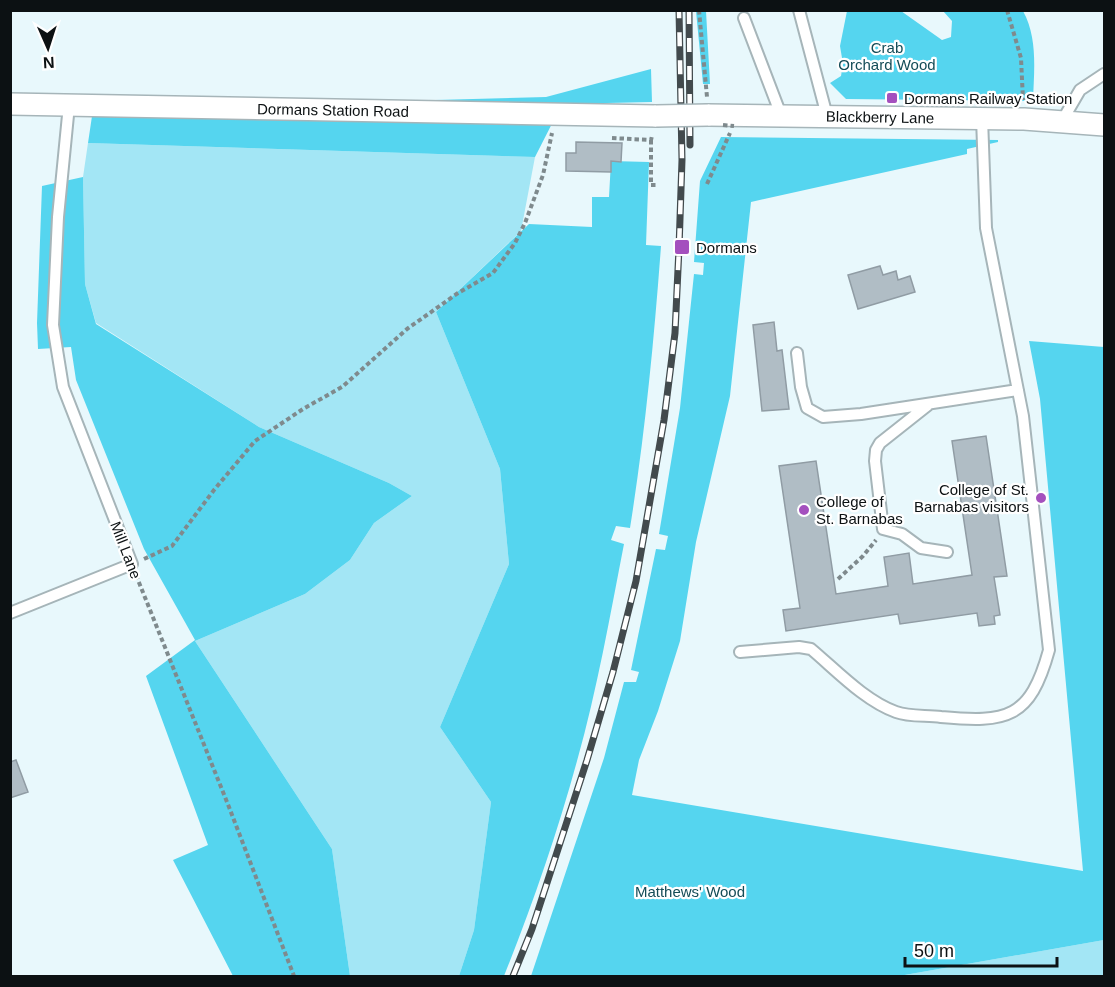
<svg xmlns="http://www.w3.org/2000/svg" width="1115" height="987" font-family="Arial,sans-serif">
<rect width="100%" height="100%" fill="#e8f8fc"/>
<path fill="#a3e6f5" d="M88,143l447,14 -14,74 -85,81 64,157 9,95 -69,163 51,75 -17,128 -15,46h-109l-18,-127 -137,-208 110,-47 45,-34 24,-37 38,-27 -23,-13 -130,-56 -163,-104 -11,-39 -2,-107z
M1104,940v36h-205z"/>
<path fill="#55d5ef" d="M696,11h10l4,73h-7z
M847,11h54l41,29 9,-3 1,-16 -9,-10h80c15,27 11,60 10,90l-187,-2 -16,-16 11,-7 2,-12 -3,-18z
M651,69l1,33 -90,2 -27,53 -447,-14 7,-47 192,8 259,-7z
M721,137l277,3v2l-31,7v5l-216,48 -21,194 -34,146 -16,99 -22,70 -19,49 -7,35 451,76 -43,-472 -11,-58 75,6v593l-205,36h-368l73,-218 20,-76h12l3,-10 -8,-2 25,-121 9,1 3,-14 -9,-2 21,-126 14,-134 9,1 1,-12 -10,-1 6,-81z
M611,161l38,1 -3,83 15,1c-7,95 -16,188 -31,282l-14,-2 -5,14 13,4c-14,72 -27,146 -47,217 -20,73 -45,145 -73,215h-45l15,-46 17,-128 -51,-75 69,-163 -9,-95 -64,-157 93,-88 63,3v-30h17z
M83,177l2,107 11,40 163,103 130,56 23,13 -38,27 -24,37 -45,34 -110,47 137,208 18,127h-117l-60,-116 35,-15 -62,-169 49,-36 -51,-91 -68,-169 -5,-33 -33,2 -1,-26 5,-137z"/>
<path fill="#b0bdc5" stroke="#909ca4" stroke-width="1.5" d="M576,142l46,1 -1,19 -10,-1v11l-45,-1v-18h10z
M880,266l3,9 13,-4 2,9 12,-4 5,16 -57,17 -10,-34z
M774,322l3,29 5,-1 7,59 -27,2 -9,-86z
M986,436l21,140 -13,1 6,38 -6,1 1,8 -16,2 -2,-13 -77,11 -2,-10 -112,17 -3,-21 17,-2 -21,-142 37,-5 20,133 52,-8 -4,-29 25,-4 4,31 59,-9 -20,-134z
M16,760l12,32 -18,6v-36z"/>
<g fill="none" stroke-linecap="round" stroke-linejoin="round">
<g stroke="#a6b5b9" stroke-width="14">
<path id="service" d="M799,10l28,106
M744,18l37,97
M1062,121l18,-31 24,-16
M797,353l4,34 6,21 16,9 38,-3 157,-24
M928,405l-48,38 -4,7 -1,11 8,68 19,5 19,14 26,4
M10,613l122,-49 -69,-177 -10,-62 5,-108 11,-112
M740,652l59,-5 12,2c25,21 54,52 85,63 13,5 31,3 45,5 66,6 89,2 108,-67l-26,-234 -37,-188 -4,-110"/>
</g>
<g stroke="#a6b5b9" stroke-width="24">
<path id="minor" d="M10,104l646,12
M708,115l316,4 80,6"/>
</g>
<path stroke="#7f8a8d" stroke-width="4" stroke-dasharray="4.5 3" stroke-linecap="butt" d="M699,10l8,87
M1007,10l14,48 2,42
M612,138l39,2 1,-4
M651,140v45h6
M707,184l23,-51
M144,559l28,-13 42,-56 41,-49 48,-32 39,-22 65,-58 51,-36 35,-20 22,-30 10,-20 18,-48 9,-42
M136,575l93,232 65,169
M838,579l25,-23 13,-16"/>
<use href="#service" stroke="#fff" stroke-width="10"/>
<use href="#minor" stroke="#fff" stroke-width="21"/>
<g stroke="#424a4d" stroke-width="7">
<path id="rail" d="M689,10l1,135
M513,976l19,-47 55,-169 26,-88 23,-91 28,-161 11,-87 4,-85 3,-88 -3,-150"/>
</g>
<use href="#rail" stroke="#fff" stroke-width="4.5" stroke-dasharray="14" stroke-linecap="butt"/>
<g stroke="#a6b5b9" stroke-width="24" stroke-linecap="butt">
<path id="minor-bridge" d="M656,116l52,-1"/>
</g>
<path stroke="#7f8a8d" stroke-width="4" stroke-dasharray="4.5 3" stroke-linecap="butt" d="M723,125l11,1"/>
<use href="#minor-bridge" stroke="#fff" stroke-width="21"/>
</g>
<g fill="#a450be" stroke="#fff" stroke-width="2">
<rect x="886" y="92" width="12" height="12" rx="3"/>
<rect x="674" y="239" width="16" height="16" rx="3"/>
<circle cx="1041" cy="498" r="6"/>
<circle cx="804" cy="510" r="6"/>
</g>
<g text-anchor="middle" dominant-baseline="central" stroke-width="4.5" stroke-linejoin="round" paint-order="stroke">
<g font-size="15" fill="#144c57" stroke="#fff">
<text x="887" y="47">Crab<tspan x="887" dy="17">Orchard Wood</tspan></text>
<text x="690" y="891">Matthews' Wood</text>
</g>
<g font-size="15" fill="#0c1113" stroke="#fff" text-anchor="start">
<text x="904" y="98">Dormans Railway Station</text>
<text x="696" y="247">Dormans</text>
<text x="1029" y="489" text-anchor="end">College of St.<tspan x="1029" dy="17">Barnabas visitors</tspan></text>
<text x="816" y="501">College of<tspan x="816" dy="17">St. Barnabas</tspan></text>
</g>
<g font-size="15" fill="#0c1113" stroke="#fff">
<text transform="translate(333 110) rotate(1)">Dormans Station Road</text>
<text transform="translate(880 117) rotate(1)">Blackberry Lane</text>
<text transform="translate(126 550) rotate(69)">Mill Lane</text>
</g>
</g>
<rect width="1115" height="987" fill="none" stroke="#0c1113" stroke-width="24"/>
<g transform="translate(48 48) rotate(177)" stroke="#ffffff" stroke-width="4.5" paint-order="stroke">
<path d="M0-4.5L10 22L0 15L-10 22Z" fill="#0c1113"/>
<text y="-9" font-size="16" font-weight="bold" text-anchor="middle" fill="#0c1113">N</text>
</g>
<path d="M905 957v9h152v-9" fill="none" stroke="#0c1113" stroke-width="3"/>
<text x="914" y="957" font-size="18" fill="#0c1113" stroke="#ffffff" stroke-width="4.5" paint-order="stroke">50 m</text>
</svg>
